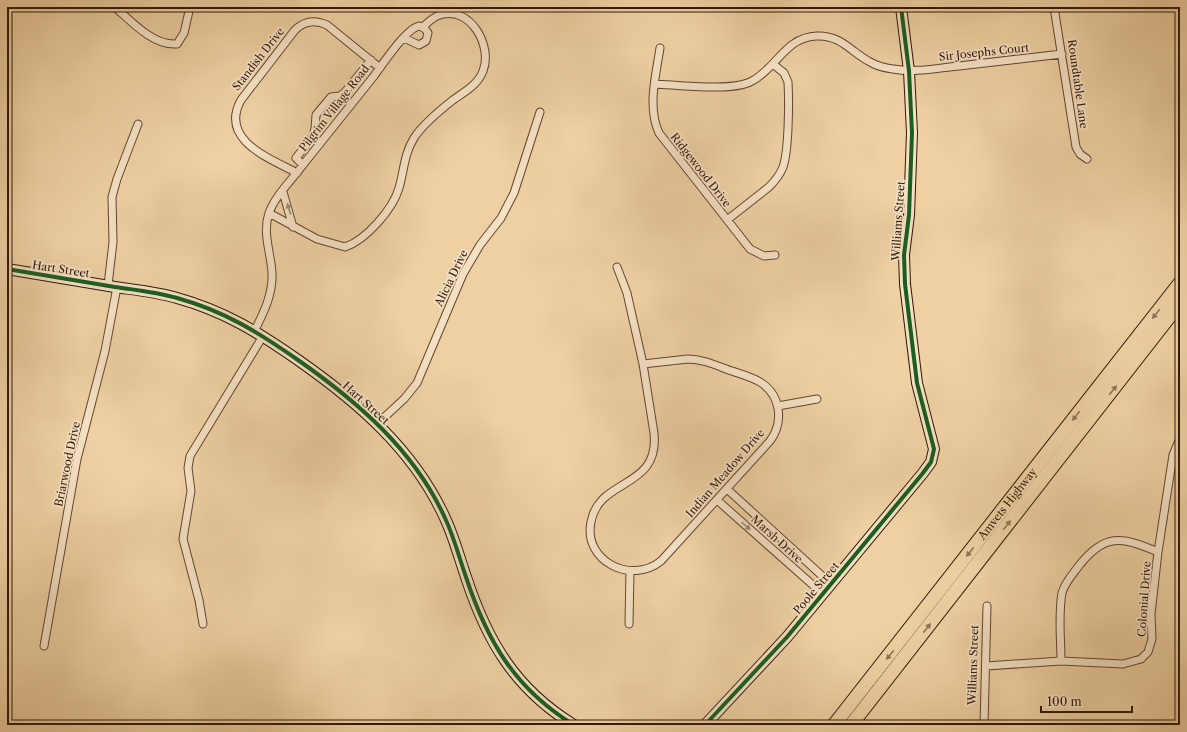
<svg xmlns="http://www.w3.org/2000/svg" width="1187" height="732" font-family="'Libre Caslon Text',serif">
<rect width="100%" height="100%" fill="#eed0a2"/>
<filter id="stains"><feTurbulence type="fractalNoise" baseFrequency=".005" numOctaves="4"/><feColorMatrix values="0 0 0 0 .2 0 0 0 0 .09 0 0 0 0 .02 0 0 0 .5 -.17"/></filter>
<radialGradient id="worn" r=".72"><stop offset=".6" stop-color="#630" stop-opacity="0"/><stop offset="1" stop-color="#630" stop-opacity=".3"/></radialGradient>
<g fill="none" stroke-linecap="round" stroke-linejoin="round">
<g stroke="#624530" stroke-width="9">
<path id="street" d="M115,7c16,14 38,39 62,37l7,-11 6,-26
M1054,7l22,140 4,7 7,5
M660,48c-4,27 -13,59 -1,85l91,116 14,7 11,-1
M655,84c23,1 78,8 97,-3 25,-13 33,-44 65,-45 24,-1 34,16 53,26 7,4 15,6 23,7 22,4 44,-1 66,-3 35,-4 69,-8 103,-12
M303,165l-7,-7 17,-22 2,-8 1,-13 15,-18 9,-1 5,-4 26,-32
M297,173c-28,-15 -78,-33 -56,-73l54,-70c9,-9 19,-11 32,-5l53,43
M283,192l10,35
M269,213l48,26 28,8c21,-7 48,-38 54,-59 5,-17 5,-34 15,-50 9,-14 25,-27 39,-38 11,-8 25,-15 30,-29 10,-25 -13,-66 -43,-56 -7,2 -12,7 -17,12
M727,220l42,-33c6,-6 11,-12 14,-20 6,-17 6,-67 5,-85l-4,-9 -11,-9
M617,267l10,26 16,71
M108,285l5,-43 -1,-45 5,-18 21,-55
M255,330c9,-18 18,-36 17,-57 -1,-20 -10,-40 -3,-60 6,-17 22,-32 33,-47 24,-30 48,-60 72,-90 8,-11 34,-50 46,-50l5,3 3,4 -2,8 -7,4 -15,-7
M688,359c13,0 25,5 38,10 11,4 24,7 34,13 21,13 24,40 10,59l-109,120c-30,24 -78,0 -70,-39 8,-45 69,-32 63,-89l-11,-69z
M778,406l39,-7
M377,424l27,-25 13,-16 46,-109 17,-29 21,-27 13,-25 26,-81
M727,489l104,95
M717,500l106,94
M1158,552l15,-97 7,-17
M203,624l-4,-24 -16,-61 8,-48 -3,-23 2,-12 73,-120
M629,624l1,-53
M44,646l33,-187 28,-108 12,-64
M986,666l75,-5 62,3 18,-5 7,-7 4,-13 -1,-25 7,-62c-37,-16 -54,-19 -80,15 -6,8 -14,17 -16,26 -4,22 -1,47 -1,68
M984,725l3,-119"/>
</g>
<g stroke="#33170a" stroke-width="12">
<path id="secondary" d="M7,269c36,6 72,12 108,18 21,3 42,5 62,11 47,13 81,34 121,62 60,42 116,90 147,158 9,19 14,39 21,59 21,64 49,112 108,148
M705,725l82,-88 136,-164 8,-11 3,-13 -17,-66 -12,-99 -1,-29 5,-40 3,-82 -3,-62 -8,-64"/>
</g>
<g stroke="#33170a" stroke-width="15">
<g id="highway">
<path id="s1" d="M834,725l346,-442"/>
<path d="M851,725l329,-422"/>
</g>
</g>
<use href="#street" stroke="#f4e0c3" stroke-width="7"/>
<use href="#secondary" stroke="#f4e0c3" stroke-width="10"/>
<use href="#highway" stroke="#eed0a2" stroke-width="13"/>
<g stroke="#f4e0c3" stroke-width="6">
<path id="cycleway" d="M7,269c36,6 72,12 108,18 21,3 42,5 62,11 47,13 81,34 121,62 60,42 116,90 147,158 9,19 14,39 21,59 21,64 49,112 108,148
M705,725l82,-88 136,-164 8,-11 3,-13 -17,-66 -12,-99 -1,-29 5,-40 3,-82 -3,-62 -8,-64"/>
</g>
<use href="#cycleway" stroke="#1b5e20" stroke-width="4"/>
</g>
<defs><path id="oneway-solid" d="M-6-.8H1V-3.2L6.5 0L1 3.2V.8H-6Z"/></defs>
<g fill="#9d8670">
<use href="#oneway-solid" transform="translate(289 209) rotate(-107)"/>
<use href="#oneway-solid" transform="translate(746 526) rotate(42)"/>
</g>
<g fill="#907456">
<use href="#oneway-solid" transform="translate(1156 314) rotate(128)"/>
<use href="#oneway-solid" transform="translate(1113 390) rotate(-52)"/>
<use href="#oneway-solid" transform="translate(1076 416) rotate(128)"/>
<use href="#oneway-solid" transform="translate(1007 525) rotate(-52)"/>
<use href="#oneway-solid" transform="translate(970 552) rotate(128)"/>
<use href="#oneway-solid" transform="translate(927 628) rotate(-52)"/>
<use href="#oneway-solid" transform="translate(890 655) rotate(129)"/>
</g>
<g text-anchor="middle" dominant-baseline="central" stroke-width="3.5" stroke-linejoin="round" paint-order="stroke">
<g font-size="11" fill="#33170a" stroke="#f4e0c3">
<text transform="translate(984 52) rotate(-6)">Sir Josephs Court</text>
<text transform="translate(258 59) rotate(-52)">Standish Drive</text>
<text transform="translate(1078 84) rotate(82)">Roundtable Lane</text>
<text transform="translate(334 108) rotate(-52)">Pilgrim Village Road</text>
<text transform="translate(701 170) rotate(52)">Ridgewood Drive</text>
<text transform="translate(898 221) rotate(-86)">Williams Street</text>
<text transform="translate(61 269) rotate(9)">Hart Street</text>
<text transform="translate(451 278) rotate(-64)">Alicia Drive</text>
<text transform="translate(366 403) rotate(42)">Hart Street</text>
<text transform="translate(67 464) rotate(-78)">Briarwood Drive</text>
<text transform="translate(725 473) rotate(-49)">Indian Meadow Drive</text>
<text stroke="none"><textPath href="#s1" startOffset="281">Amvets Highway</textPath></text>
<text transform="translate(777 539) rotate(42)">Marsh Drive</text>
<text transform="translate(816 588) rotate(-50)">Poole Street</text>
<text transform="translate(1144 599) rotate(-86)">Colonial Drive</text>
<text transform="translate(973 665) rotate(-88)">Williams Street</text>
</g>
</g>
<rect width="1187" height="732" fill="none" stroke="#eed0a2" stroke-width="24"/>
<rect x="8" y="8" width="1171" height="716" fill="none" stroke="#33170a" stroke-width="2"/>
<rect x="12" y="12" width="1163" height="708" fill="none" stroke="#33170a"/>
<path d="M1041 706v6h91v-6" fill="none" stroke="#33170a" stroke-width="2"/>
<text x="1047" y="706" font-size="12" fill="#33170a" stroke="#f4e0c3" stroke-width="3" paint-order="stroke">100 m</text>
<rect width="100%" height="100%" filter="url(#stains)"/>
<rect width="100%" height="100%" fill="url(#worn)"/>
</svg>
